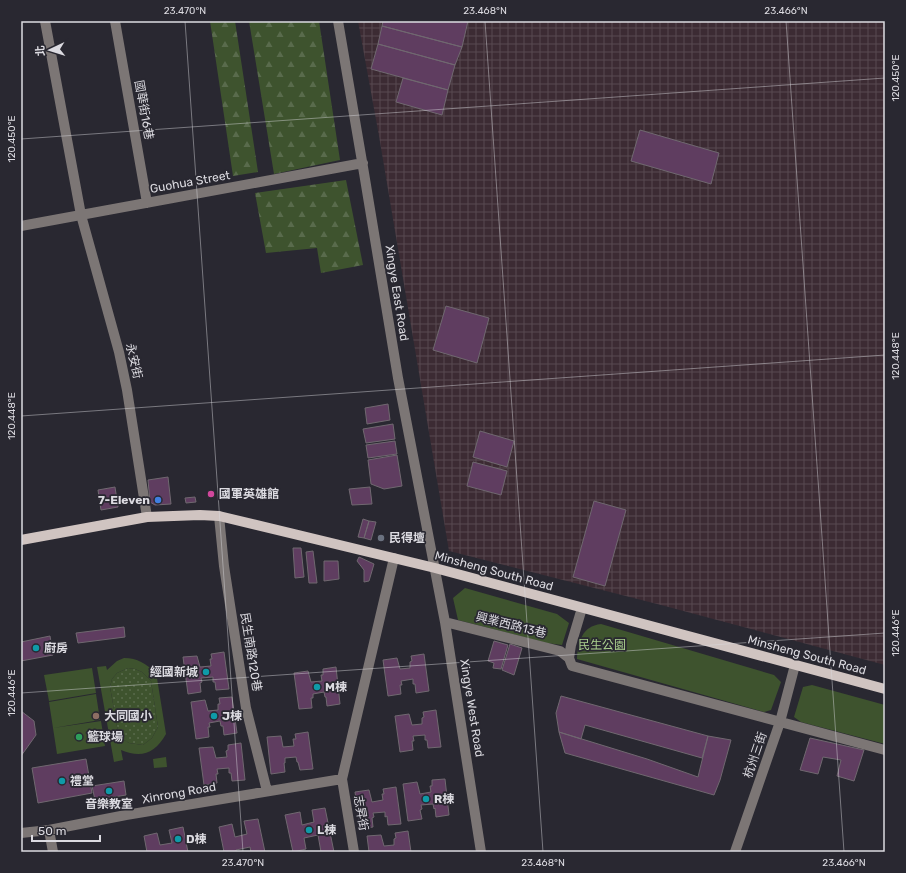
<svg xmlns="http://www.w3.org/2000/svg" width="906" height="873" font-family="Rubik,'Noto Sans TC',sans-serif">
<defs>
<pattern id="industrial-grid" width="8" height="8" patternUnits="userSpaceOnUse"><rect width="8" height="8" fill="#3c2b33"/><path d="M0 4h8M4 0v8" fill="none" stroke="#584950"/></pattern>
<pattern id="grass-dots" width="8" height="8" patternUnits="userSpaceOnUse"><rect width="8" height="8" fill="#3e532e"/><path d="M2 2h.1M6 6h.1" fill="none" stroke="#596b4c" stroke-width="1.8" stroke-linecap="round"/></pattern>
<pattern id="forest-firs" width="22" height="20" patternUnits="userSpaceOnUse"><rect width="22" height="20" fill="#3e532e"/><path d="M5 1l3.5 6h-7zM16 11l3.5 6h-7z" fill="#596b4c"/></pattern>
</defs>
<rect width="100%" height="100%" fill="#292831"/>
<path fill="url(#industrial-grid)" d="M358,21h527v644l-224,-60 -212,-54 -70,-415z"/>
<path fill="url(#grass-dots)" d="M128,668l7,1 7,3 9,9 7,46 -6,11 -9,7 -14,-2 -5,-3 -6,-8 -8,-45 2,-8 5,-6z"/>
<path fill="url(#forest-firs)" d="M210,21h25l23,151 -25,4z
M249,21h70l21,139 -66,14z
M346,180l17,85 -42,8 -4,-25 -51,5 -11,-60z"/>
<path fill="#3e532e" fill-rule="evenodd" d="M465,588l92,26 12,9 -7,22 -15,-2 -89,-23 -5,-22z
M601,624l173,51 7,7 -10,28 -7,2 -187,-53c1,-17 5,-33 24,-35z
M124,658c14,0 21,6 32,14l10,62c-11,19 -24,25 -45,16l2,10 -9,2 -17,-95 9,-1 1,4 10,-9zM128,668l7,1 7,3 9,9 7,46 -6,11 -9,7 -14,-2 -5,-3 -6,-8 -8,-45 2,-8 5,-6z
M92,668l4,25 -47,8 -5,-26z
M812,685l73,20v39l-84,-22 -7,-5 9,-30z
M96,694l4,26 -47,8 -4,-26z
M101,721l4,25 -48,8 -4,-26z
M166,757l1,10 -13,1 -1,-9z"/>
<path fill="#5f3d60" stroke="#706870" d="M383,21h85l-6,26 -80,-21z
M382,26l80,21 -7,18 -77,-21z
M378,44l77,21 -7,25 -77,-21z
M403,78l45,12 -6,25 -46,-13z
M640,130l79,23 -8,31 -80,-23z
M446,306l43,12 -12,45 -44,-13z
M388,404l2,16 -23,4 -2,-16z
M393,424l2,15 -29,4 -3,-14z
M480,431l34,10 -7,26 -34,-10z
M395,441l2,13 -29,4 -2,-13z
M397,455l5,31 -18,3 -13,-5 -3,-24z
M473,462l34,9 -6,24 -34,-9z
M168,477l3,27 -16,1 -5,-3 -2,-22z
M115,487l3,20 -17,3 -3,-20z
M370,487l2,17 -20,1 -3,-16z
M195,497l1,5 -10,1 -1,-5z
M594,501l32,9 -21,76 -32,-9z
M363,519l6,2 -5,17 -6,-1z
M369,521l7,1 -5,18 -7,-2z
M293,548h8l3,29 -9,1z
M313,551l4,32h-8l-3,-31z
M359,557l15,7 -5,17 -5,1v-12l-7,-9z
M324,561h14l1,18 -15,2z
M124,627l1,10 -47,6 -2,-10z
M50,636l3,19 -32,6v-19z
M494,641l14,4 -7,24 -8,-1 1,-5 -6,-2z
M510,644l12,4 -8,27 -12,-5z
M224,652l5,37 -13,1 -1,-8h-2v-5l-12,1 1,4 -2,1 1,9 -13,2 -5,-37 14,-1 3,11 11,-1 -1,-7h2l-1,-5z
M424,654l5,37 -13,2 -1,-9h-2v-5l-12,2 1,4h-2l1,9 -13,2 -5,-36 14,-2 3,11 10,-1v-6l2,-1 -1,-5z
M336,667l4,37 -13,2 -1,-9h-1l-1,-5 -11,2v4h-2l1,10 -13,1 -5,-36 14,-2 3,11 11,-1 -1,-6h2v-6z
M561,696l147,40 -6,22 -117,-33 -4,14 -22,-7 -3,-19z
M232,697l5,36 -13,2 -1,-9h-2l-1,-5 -11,2 1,4h-2l1,10 -13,2 -5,-37 14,-2 3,11 10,-1v-6h2l-1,-6z
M436,710l5,37 -13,1 -1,-8h-2v-5l-12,1 1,5h-2l1,9 -13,2 -5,-36 14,-2 3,11 10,-1v-6l2,-1 -1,-5z
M21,711l13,10 2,14 -15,21z
M308,732l5,37 -13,1 -2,-8h-1l-1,-5 -11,1v5h-1l1,9 -14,2 -4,-37 14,-1 2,11 11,-1 -1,-7h3l-1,-5z
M559,732l88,27 51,18 10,-41 23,4 -11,40 -6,15 -149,-42z
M810,738l54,12 -10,31 -17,-5 4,-16 -18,-3 -5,17 -18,-4z
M241,743l4,37 -13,1 -1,-8h-2v-5l-12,1 1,5h-2l1,9 -13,2 -5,-37 14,-1 3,11 11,-1 -1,-6 2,-1v-5z
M86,759l6,34 -54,10 -6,-35z
M445,779l4,36 -13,2 -1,-9 -1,1 -1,-5 -12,1 1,4 -2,1 2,9 -14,2 -5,-37 14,-2 3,12 11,-2 -1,-6h2v-6z
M124,781l2,14 -31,5 -3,-14z
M396,787l5,37 -13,1 -1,-9 -2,1v-5l-12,1 1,4 -2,1 1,9 -13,2 -5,-37 14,-2 3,12 11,-2 -1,-6h2l-1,-5z
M325,808l9,44h-13l-3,-17 -14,3 2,11 -13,3 -8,-37 15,-3 2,13 12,-3 -2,-12z
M258,819l7,33h-14l-1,-5 -14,3v2h-12l-5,-25 13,-3 3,13 12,-3 -3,-13z
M183,827l5,25h-41l-3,-16 13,-3 3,12 12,-2 -3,-13z
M408,831l3,21h-42l-2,-16 14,-1 3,11 10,-1v-6l2,-1 -1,-5z"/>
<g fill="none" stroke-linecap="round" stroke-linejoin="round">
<path stroke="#7c7675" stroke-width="10" d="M45,21l36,194 38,137 8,38 20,127
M115,21l32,182
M338,21l26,152 34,205 47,244 36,230
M21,226l342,-63
M219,516l5,50 22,142 21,83
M582,608l-11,37 -2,13 3,8 313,84
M445,622l115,29 9,7
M49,830l4,22
M21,833l28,-3 77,-15 216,-36
M354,852l-12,-73 52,-221
M735,852l45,-130 15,-57"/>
<path stroke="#d0c4c1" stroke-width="10" d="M21,540l126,-23 53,-2 19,1 216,52 450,121"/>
</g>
<path fill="none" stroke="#dcdbe1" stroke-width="1" stroke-opacity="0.45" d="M185,21l58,831M485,21l58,831M786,21l58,831M21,139l864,-61M21,416l864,-61M21,693l864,-60"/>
<circle fill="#d1479c" stroke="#292831" stroke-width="1.5" cx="211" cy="494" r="4"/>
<circle fill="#3f7fe0" stroke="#292831" stroke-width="1.5" cx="158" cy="500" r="4"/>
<circle fill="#6b7280" stroke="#292831" stroke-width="1.5" cx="381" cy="538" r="4"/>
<g fill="#0f9aa8" stroke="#292831" stroke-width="1.5">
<circle cx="36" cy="648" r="4"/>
<circle cx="206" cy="672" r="4"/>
<circle cx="317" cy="687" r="4"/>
<circle cx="214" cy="716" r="4"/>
<circle cx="62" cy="781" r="4"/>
<circle cx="109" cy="791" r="4"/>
<circle cx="426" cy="799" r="4"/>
<circle cx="309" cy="830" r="4"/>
<circle cx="178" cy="839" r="4"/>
</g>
<circle fill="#8d6e63" stroke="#292831" stroke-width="1.5" cx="96" cy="716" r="4"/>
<circle fill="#2e9e5b" stroke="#292831" stroke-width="1.5" cx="79" cy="737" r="4"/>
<g text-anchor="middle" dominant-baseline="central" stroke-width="3.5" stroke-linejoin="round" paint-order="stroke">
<g font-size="12" fill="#dcdbe1" stroke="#292831">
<text transform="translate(144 110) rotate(80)">國華街16巷</text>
<text transform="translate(190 182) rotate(-10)">Guohua Street</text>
<text transform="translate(397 293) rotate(81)">Xingye East Road</text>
<text transform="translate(134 361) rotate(77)">永安街</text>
<text transform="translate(494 571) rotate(15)">Minsheng South Road</text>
<text transform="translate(511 625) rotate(14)">興業西路13巷</text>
<text transform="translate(251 652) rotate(81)">民生南路120巷</text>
<text transform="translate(807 655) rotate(15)">Minsheng South Road</text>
<text transform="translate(472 708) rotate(81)">Xingye West Road</text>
<text transform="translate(755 755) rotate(-71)">杭州三街</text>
<text transform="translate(179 793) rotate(-10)">Xinrong Road</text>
<text transform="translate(361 813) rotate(80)">志昇街</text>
</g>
<g font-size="12" font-weight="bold" fill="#dcdbe1" stroke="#292831" text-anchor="start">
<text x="219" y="494">國軍英雄館</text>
<text x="150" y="500" text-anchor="end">7-Eleven</text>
<text x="389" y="538">民得壇</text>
<text x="44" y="648">廚房</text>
<text x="198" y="672" text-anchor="end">經國新城</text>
<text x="325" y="687">M棟</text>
<text x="104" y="716">大同國小</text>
<text x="222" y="716">J棟</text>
<text x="87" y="737">籃球場</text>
<text x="70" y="781">禮堂</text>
<text x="434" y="799">R棟</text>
<text x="109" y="804" text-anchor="middle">音樂教室</text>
<text x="317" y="830">L棟</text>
<text x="186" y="839">D棟</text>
</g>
<g font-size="12" fill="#acd38f" stroke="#292831">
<text x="602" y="645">民生公園</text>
</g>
</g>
<rect width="906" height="873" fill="none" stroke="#292831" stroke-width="44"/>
<g transform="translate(50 50) rotate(266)" stroke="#292831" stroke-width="3" paint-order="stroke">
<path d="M0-3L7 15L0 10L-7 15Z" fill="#dcdbe1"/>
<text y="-6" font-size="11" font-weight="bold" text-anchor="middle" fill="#dcdbe1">北</text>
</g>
<path d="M32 835v6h68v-6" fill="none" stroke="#dcdbe1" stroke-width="2"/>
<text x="38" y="835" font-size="12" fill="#dcdbe1" stroke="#292831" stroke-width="3" paint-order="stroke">50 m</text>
<rect x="22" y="22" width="862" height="829" fill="none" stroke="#dcdbe1" stroke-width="1.5"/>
<g font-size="10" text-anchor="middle" fill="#dcdbe1">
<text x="185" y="14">23.470°N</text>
<text x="485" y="14">23.468°N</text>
<text x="786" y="14">23.466°N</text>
<text transform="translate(895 78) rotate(-90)" y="4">120.450°E</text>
<text transform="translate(11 139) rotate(-90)" y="4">120.450°E</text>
<text transform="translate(895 356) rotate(-90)" y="4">120.448°E</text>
<text transform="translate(11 416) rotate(-90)" y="4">120.448°E</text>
<text transform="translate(895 633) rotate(-90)" y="4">120.446°E</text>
<text transform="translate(11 693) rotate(-90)" y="4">120.446°E</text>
<text x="243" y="866">23.470°N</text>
<text x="543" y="866">23.468°N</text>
<text x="844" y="866">23.466°N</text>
</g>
</svg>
